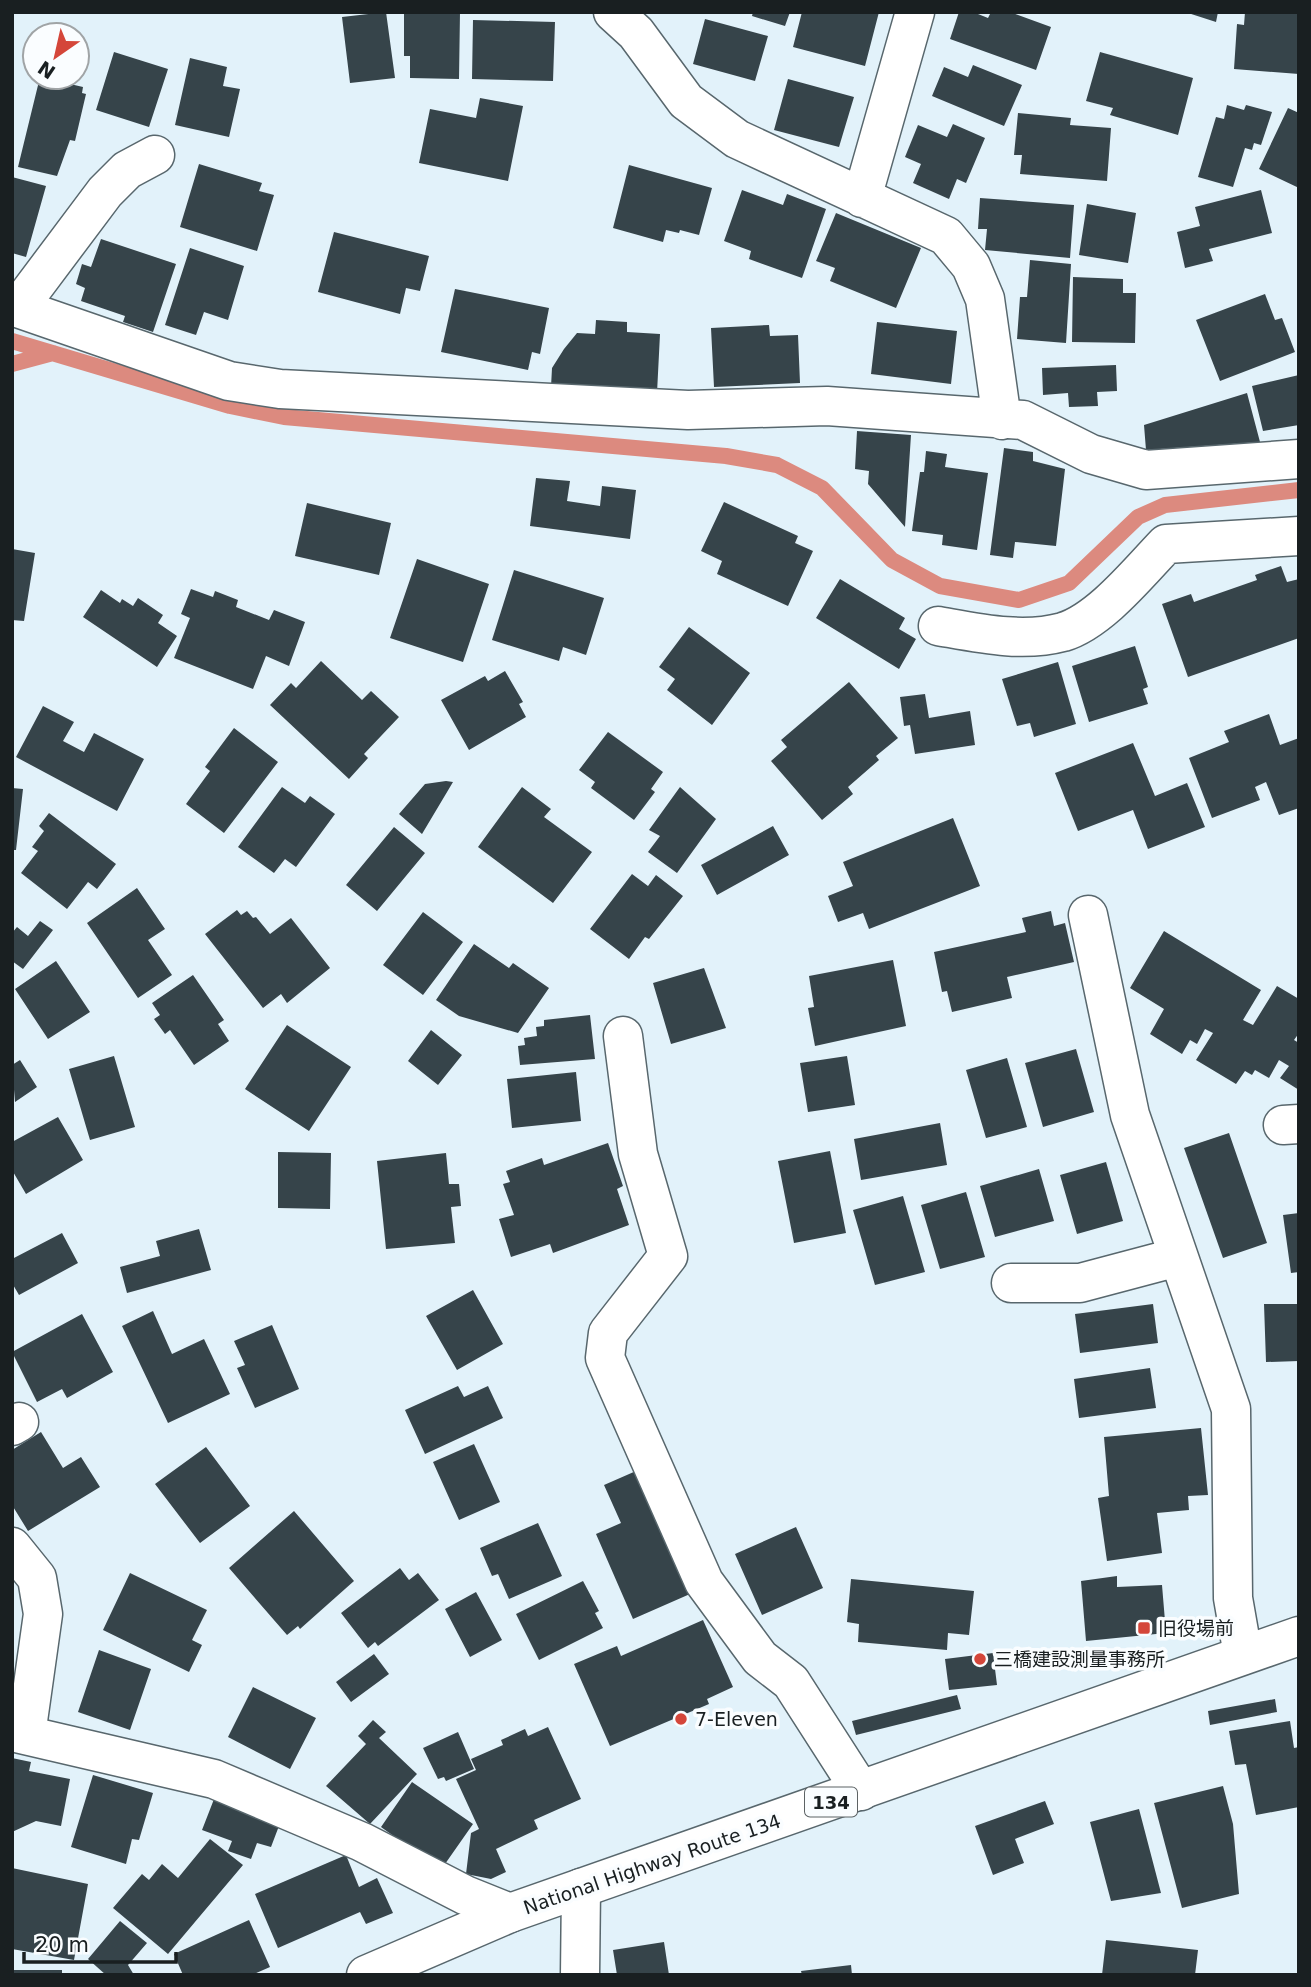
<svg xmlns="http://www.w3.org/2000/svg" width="1311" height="1987" font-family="'DejaVu Sans','Noto Sans JP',sans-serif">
<rect width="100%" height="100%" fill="#e2f2fa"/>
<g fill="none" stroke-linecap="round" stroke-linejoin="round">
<path stroke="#dc8a7f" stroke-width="16" d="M12,341l218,65 54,11 442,39 51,9 45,23 70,72 48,26 79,14 50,-17 69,-66 27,-12 134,-15
M12,364l41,-11"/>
</g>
<path fill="#36444a" d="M386,12l9,66 -45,5 -8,-66z
M404,12h56l-1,67 -49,-1v-22h-6z
M753,12h37l-5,14 -33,-10z
M802,12h77l-14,54 -72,-19z
M959,12h14l15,6 3,-6h19l41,15 -15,43 -86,-31z
M1185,12h33l-2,10z
M1245,12h54v62l-65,-5 3,-45 7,1z
M705,19l63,17 -13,45 -62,-17z
M473,20l82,2 -2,59 -81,-2z
M114,52l54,17 -19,58 -53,-17z
M1100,52l93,26 -15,57 -68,-20 3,-7 -27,-7z
M190,58l37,9 -4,19 17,3 -11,48 -54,-12z
M973,65l49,20 -18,41 -72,-30 12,-29 24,10z
M40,77l43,10 -1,6 4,1 -11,47 -5,-1 -13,36 -39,-9z
M788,79l66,18 -15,50 -65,-17z
M480,98l43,8 -15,75 -89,-18 11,-54 46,9z
M1227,105l17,5 2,-5 26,7 -11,33 -7,-2 -2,7 -7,-2 -12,39 -35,-10 18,-60 8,2z
M1288,108l11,5v75l-40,-19z
M1018,113l53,5 -1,7 41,3 -4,53 -87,-7 2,-19h-8z
M953,124l32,14 -19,45 -9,-4 -8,20 -36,-16 8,-19 -16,-7 13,-32 29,12z
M199,164l63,19 -3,8 15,4 -17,56 -77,-24z
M629,165l83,23 -13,47 -19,-5 -1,3 -13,-3 -3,12 -50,-14z
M12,177l34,9 -20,71 -14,-4z
M742,190l41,15 4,-11 39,15 -24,69 -53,-19 2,-8 -27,-10z
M1261,190l11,43 -63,16 4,12 -28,7 -8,-36 23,-6 -5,-19z
M980,198l94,7 -4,53 -85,-8 2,-21h-9z
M1087,204l49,9 -8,50 -49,-8z
M836,213l85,35 -25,60 -66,-27 5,-13 -19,-7z
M334,232l95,24 -9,35 -14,-3 -6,26 -82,-22z
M101,239l75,25 -23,68 -30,-10 2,-6 -44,-15 4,-13 -9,-4 6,-20 9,3z
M190,248l54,18 -16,54 -24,-8 -8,23 -31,-10z
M1030,260l41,4 -5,79 -49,-4 3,-42h7z
M1073,277l50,2v14h13l-1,50 -63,-1z
M455,289l94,19 -9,46 -8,-2 -4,18 -87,-18z
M1265,294l10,26 7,-2 13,34 -75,29 -24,-61z
M596,320l31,2v10l33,2 -3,59 -106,-6 1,-19 12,-19 13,-16 18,1z
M877,322l80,9 -6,53 -80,-10z
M769,325l1,11 28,-1 2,48 -86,4 -3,-59z
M1116,365l1,26 -20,1 1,14 -29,1 -1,-14 -25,2 -1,-27z
M1299,375v50l-36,6 -11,-45z
M1247,393l13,49 -114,8 -2,-25z
M857,431l54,4 -6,92 -37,-43 1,-13 -14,-2z
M1004,448l29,4v9l32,8 -9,77 -41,-4 -2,16 -23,-3z
M926,451l21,3 -2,13 43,6 -11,77 -35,-5 1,-10 -31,-4 8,-59h4z
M536,478l34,3 -3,20 33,5 2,-20 34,4 -6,49 -100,-13z
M724,502l74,34 -3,7 18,8 -25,55 -71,-32 5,-13 -21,-10z
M307,503l84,20 -12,52 -84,-19z
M12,549l23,4 -11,68 -12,-1z
M417,559l72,25 -26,78 -73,-24z
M1281,566l6,16 12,-3v59l-111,39 -26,-73 29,-10 3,8 63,-22 -2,-5z
M514,570l90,28 -18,57 -23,-8 -4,14 -67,-21z
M840,579l65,39 -6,11 17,10 -17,30 -83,-51z
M191,589l22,8 2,-6 23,9 -2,7 33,13 5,-10 31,12 -16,44 -23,-10 -13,33 -79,-31 16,-40 -9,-4z
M101,590l19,13 2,-4 11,7 5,-8 25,17 -5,8 19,13 -20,31 -74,-50z
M689,627l61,46 -38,52 -45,-35 8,-11 -16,-12z
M1135,646l13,41 -5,2 5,15 -59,18 -17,-56z
M321,661l41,39 9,-9 28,26 -35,37 4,4 -19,21 -79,-74 21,-22 5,5z
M1058,662l18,62 -42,13 -4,-14 -13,3 -15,-47z
M505,671l18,31 -4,2 7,13 -57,33 -28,-50 44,-24 3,5z
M849,682l49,56 -22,18 3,4 -31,27 5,7 -31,26 -51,-59 16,-14 -6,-7z
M925,694l4,24 41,-7 5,34 -60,9 -5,-29 -6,1 -4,-29z
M43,706l31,16 -11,19 21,11 10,-19 50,26 -27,52 -101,-54z
M1269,714l11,31 19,-7v70l-20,7 -13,-33 -11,5 5,13 -48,18 -23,-60 40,-16 -5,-11z
M234,728l44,34 -54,71 -38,-29 24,-33 -5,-4z
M608,732l55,40 -12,17 4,3 -21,28 -43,-32 4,-6 -16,-12z
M1133,743l22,53 32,-13 18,44 -57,22 -15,-39 -55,21 -23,-58z
M446,781l7,1 -31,52 -23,-20 26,-30z
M282,787l23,16 5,-7 25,18 -39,53 -11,-8 -11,14 -36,-26z
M522,787l29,22 -7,8 48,35 -39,51 -75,-56z
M680,787l36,32 -39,54 -29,-21 12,-16 -11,-6z
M12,788l11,1 -7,61h-4z
M49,813l67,51 -19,25 -9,-7 -21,27 -46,-36 17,-22 -6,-4 12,-16 -5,-5z
M953,818l27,68 -111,43 -6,-16 -25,9 -10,-26 25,-10 -10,-24z
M773,826l16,29 -72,40 -16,-30z
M394,827l31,26 -48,58 -31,-26z
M632,874l16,12 8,-11 27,21 -34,43 -4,-2 -16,22 -39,-30z
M137,888l28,41 -17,11 24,35 -34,23 -51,-75z
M237,910l4,5 6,-4 6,7 3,-1 14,17 21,-16 39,50 -43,35 -6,-9 -18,14 -58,-74z
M1051,911l3,15 11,-3 9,39 -67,15 5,21 -60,14 -5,-21 -5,1 -8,-40 92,-20 -4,-14z
M423,912l40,30 -40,53 -40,-30z
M40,921l13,9 -30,39 -11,-8v-28l5,-6 11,9z
M1164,931l97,59 -18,30 10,5 24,-39 22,13v34l-5,7 5,3v47l-19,-12 9,-12 -10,-6 -10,18 -14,-8 -3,5 -7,-4 -9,13 -40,-24 17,-27 -8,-4 -8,15 -7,-4 -8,14 -32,-20 14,-25 -34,-21z
M474,944l35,24 4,-5 36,25 -31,45 -59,-17 -23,-16z
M893,960l13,66 -91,20 -7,-38 6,-1 -5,-31z
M56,961l34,51 -42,27 -33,-50z
M704,968l22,60 -55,16 -18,-61z
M193,975l31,45 -6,4 11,17 -35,24 -24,-35 -5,4 -11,-15 6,-4 -8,-12z
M590,1015l5,44 -75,6 -2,-19 7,-1 -1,-7 13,-2 -1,-9 8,-1v-6z
M287,1025l64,42 -42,64 -64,-42z
M431,1030l31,25 -24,30 -30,-24z
M1076,1049l18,63 -51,15 -18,-64z
M114,1056l21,71 -45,13 -21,-71z
M847,1056l8,49 -47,7 -8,-49z
M1007,1058l20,69 -41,11 -20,-68z
M20,1060l17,27 -22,15 -3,-37z
M576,1072l5,49 -69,7 -5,-49z
M58,1117l25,43 -57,34 -14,-24v-28z
M940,1123l7,42 -86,15 -7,-41z
M1229,1133l38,110 -44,15 -39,-110z
M608,1143l15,43 -6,3 12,36 -76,28 -3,-9 -39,13 -12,-38 15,-4 -11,-31 7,-2 -4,-11 36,-13 2,7z
M830,1151l16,82 -52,10 -16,-82z
M278,1152l53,1 -1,56 -52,-1z
M446,1153l3,31h10l2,22 -10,1 4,36 -69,6 -9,-88z
M1106,1162l17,59 -46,13 -17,-59z
M1039,1169l15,52 -59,16 -15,-51z
M966,1192l19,65 -45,12 -19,-64z
M903,1196l22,76 -50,13 -22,-75z
M1299,1213v59l-8,1 -8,-58z
M199,1229l12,41 -84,23 -7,-26 40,-11 -4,-15z
M62,1233l16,30 -59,32 -7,-12v-24z
M473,1290l30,54 -46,26 -31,-54z
M1153,1304l5,39 -78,10 -5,-39z
M1264,1304h35v57l-33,1z
M153,1311l19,43 32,-15 26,55 -62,29 -46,-97z
M82,1314l31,58 -46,26 -5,-9 -25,13 -25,-50z
M272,1325l27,64 -44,19 -18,-40 8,-3 -11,-24z
M1150,1368l6,40 -77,10 -5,-39z
M458,1386l6,11 24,-11 15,32 -78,36 -20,-44z
M1201,1428l7,67 -20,1 1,14 -32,3 5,40 -55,8 -9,-63 11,-2 -5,-59z
M41,1432l22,36 18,-11 19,30 -72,44 -16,-26v-55z
M474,1444l26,58 -41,18 -26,-58z
M206,1447l44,59 -50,37 -45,-59z
M636,1471l54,123 -57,25 -37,-85 25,-11 -17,-38z
M294,1511l60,70 -54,48 -2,-3 -11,9 -58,-67z
M538,1523l24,53 -53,23 -11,-25 -6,2 -12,-28z
M796,1527l27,61 -61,27 -27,-61z
M400,1568l9,12 9,-7 21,27 -61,46 -3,-4 -7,6 -27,-35z
M130,1573l77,37 -15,30 10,5 -13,27 -86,-42z
M1117,1576v11l45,-2 4,48 -80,8 -5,-60z
M851,1579l123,12 -5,44 -21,-2 -1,17 -89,-8 1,-18 -12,-2z
M583,1581l16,30 -4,2 8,15 -64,32 -23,-46z
M476,1592l26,48 -32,17 -25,-48z
M703,1620l30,67 -26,12 2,5 -99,42 -36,-82 43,-18 4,10z
M99,1650l52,19 -21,61 -52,-18z
M993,1653l4,32 -48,5 -4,-31z
M374,1654l15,20 -38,28 -15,-20z
M253,1687l63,31 -26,51 -62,-32z
M957,1695l4,14 -105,26 -4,-14z
M1275,1699l2,13 -67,13 -2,-14z
M373,1720l13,12 -7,6 38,36 -47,50 -44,-38 40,-42 -8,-8z
M1290,1721l4,27 5,-1v60l-43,8 -10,-51 -11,1 -6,-34z
M548,1727l33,72 -47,21 4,9 -42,20 10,23 -15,7 -25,-5 5,-41 8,-4 -23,-50 20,-9 -5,-11 32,-14 -2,-5 24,-11 3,7z
M458,1732l16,37 -28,12 -2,-4 -6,2 -15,-31z
M12,1758l19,4 -2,9 41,8 -9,47 -25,-5 -24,11z
M93,1775l60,18 -14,47 -7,-1 -6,25 -55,-17z
M412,1782l61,42 -28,40 -14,-9 -4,5 -46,-33z
M1223,1786l10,38 6,70 -57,14 -28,-105z
M216,1794l66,24 -11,29 -14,-4 -6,16 -23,-8 4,-10 -30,-11z
M1045,1801l9,23 -39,15 9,24 -31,12 -18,-49z
M1139,1809l22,84 -50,8 -21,-79z
M210,1839l33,26 -75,89 -55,-46 29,-34 7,6 13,-16 16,14z
M346,1855l13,32 18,-9 16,35 -27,11 -6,-12 -82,36 -23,-54z
M12,1868l76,16 -14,76 -62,-11z
M249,1920l21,47 -18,8h-69l-9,-21z
M120,1921l27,22 -19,22 6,10h-28l-18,-16z
M1106,1940l92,10 -3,25h-93z
M664,1942l5,33h-52l-4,-25z
M851,1965l1,10h-50l-1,-4z
M12,1970h50v5h-50z"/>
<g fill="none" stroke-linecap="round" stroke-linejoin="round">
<g stroke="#58676d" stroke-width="41">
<path id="minor" d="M613,12l23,21 50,68 51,38 209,97 25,30 14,33 17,121
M862,198l53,-186
M12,306l217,75 51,8 408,21 139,-4 196,14 68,34 55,16 153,-11
M18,308l87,-116 22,-22 28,-15
M938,626c40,7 84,17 125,6 37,-11 76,-60 103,-88l133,-8
M1088,915l42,200 101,294 2,189 10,57
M623,1036l15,118 30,102 -60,77 -3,25 99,224 56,76 31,24 70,109
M1283,1125l16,-1
M1011,1283h69l98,-26
M12,1426l7,-4
M12,1547l25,31 6,36 -17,121
M12,1732l202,47 148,63 103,53 45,18
M580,1975l1,-87"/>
</g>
<g stroke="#58676d" stroke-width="41">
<path id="highway" d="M366,1975l144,-62 789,-277"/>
</g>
<use href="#minor" stroke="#fff" stroke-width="38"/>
<use href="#highway" stroke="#fff" stroke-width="38"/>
</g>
<g fill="#d4463a" stroke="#fafdff" stroke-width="2.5">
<rect x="1137" y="1621" width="14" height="14" rx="3.5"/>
<circle cx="980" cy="1659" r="7"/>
<circle cx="681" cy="1719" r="7"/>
</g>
<g text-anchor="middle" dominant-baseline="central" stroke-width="7" stroke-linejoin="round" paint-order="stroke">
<rect fill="#fafdff" stroke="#5c6264" stroke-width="2" x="805" y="1787.5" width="52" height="29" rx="5"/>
<g font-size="18" font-weight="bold" fill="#191f21">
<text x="831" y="1802">134</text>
</g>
<g font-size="19" fill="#191f21" stroke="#fafdff" text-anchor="start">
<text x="1158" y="1628">旧役場前</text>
<text x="994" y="1659">三橋建設測量事務所</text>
<text x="695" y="1719">7-Eleven</text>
</g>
<g font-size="19" fill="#191f21" stroke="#fafdff">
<text transform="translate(652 1864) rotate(-19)">National Highway Route 134</text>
</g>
</g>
<rect width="1311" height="1987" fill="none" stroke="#191f21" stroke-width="28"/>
<g transform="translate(56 56) rotate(214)"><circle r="33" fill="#fafdff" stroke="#a0a4a6" stroke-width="2"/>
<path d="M0-5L12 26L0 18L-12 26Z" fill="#d4463a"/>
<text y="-10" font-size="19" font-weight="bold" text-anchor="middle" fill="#191f21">N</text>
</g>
<path d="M24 1952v10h152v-10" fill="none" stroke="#191f21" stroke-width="3.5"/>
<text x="35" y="1952" font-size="21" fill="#191f21" stroke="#fafdff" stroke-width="5" paint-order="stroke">20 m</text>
</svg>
